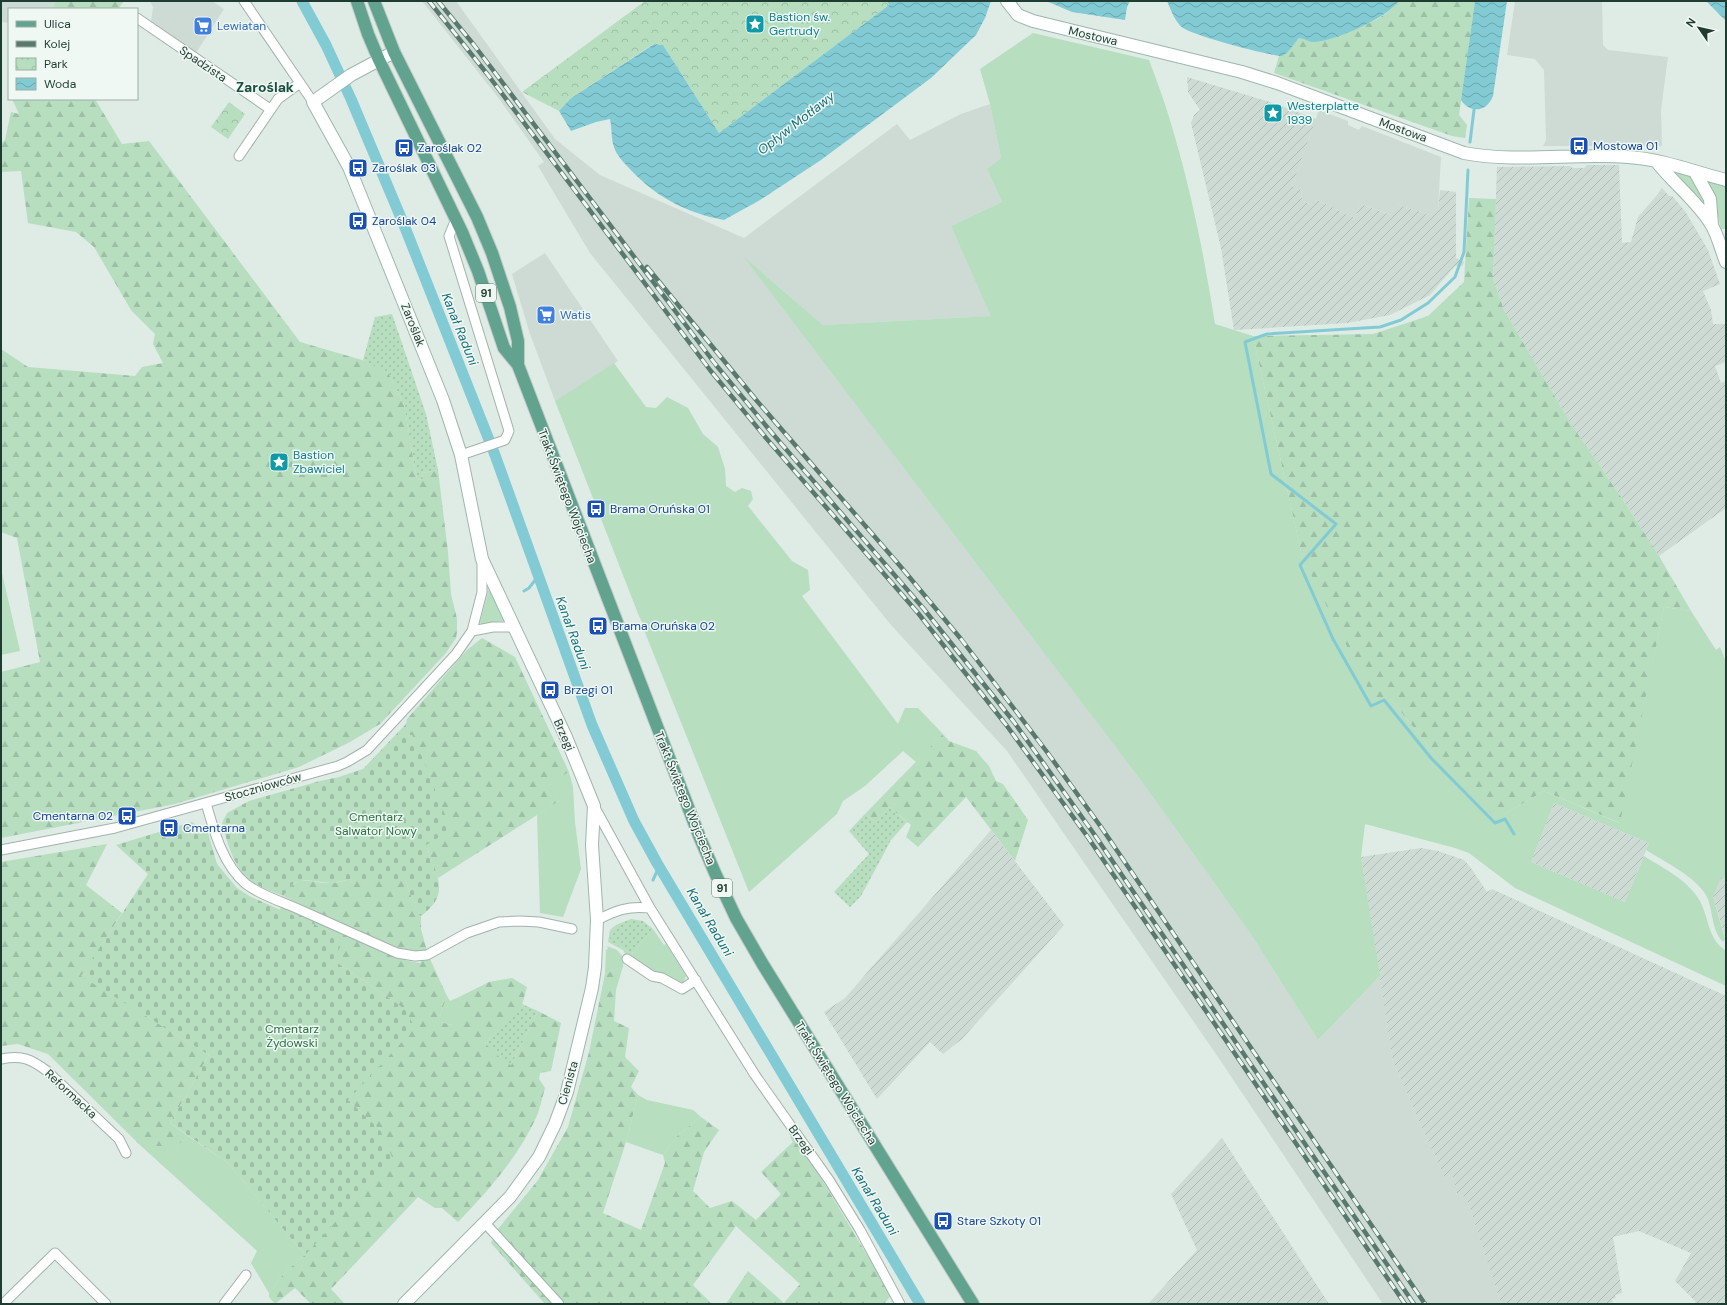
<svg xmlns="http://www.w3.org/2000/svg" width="1727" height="1305" font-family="'DM Sans',sans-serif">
<defs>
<pattern id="industrial-furrows" width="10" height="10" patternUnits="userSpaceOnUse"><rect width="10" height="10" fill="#cddbd4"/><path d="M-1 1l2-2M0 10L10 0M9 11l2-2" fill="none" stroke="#b0bdb6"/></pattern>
<pattern id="forest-firs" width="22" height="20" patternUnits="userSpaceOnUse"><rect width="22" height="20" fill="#b6debf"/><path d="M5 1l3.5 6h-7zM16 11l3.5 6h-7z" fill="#9cbfa5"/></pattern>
<pattern id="cemetery-stones" width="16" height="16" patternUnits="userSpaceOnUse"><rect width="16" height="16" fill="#b6debf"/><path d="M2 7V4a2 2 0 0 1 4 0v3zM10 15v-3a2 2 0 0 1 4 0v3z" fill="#9cbfa5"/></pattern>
<pattern id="park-crowns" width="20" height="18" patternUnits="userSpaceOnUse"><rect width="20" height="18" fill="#b6debf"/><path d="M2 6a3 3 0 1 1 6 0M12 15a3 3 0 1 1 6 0" fill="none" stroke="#9cbfa5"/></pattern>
<pattern id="garden-dots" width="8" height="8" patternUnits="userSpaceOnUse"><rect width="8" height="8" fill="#b6debf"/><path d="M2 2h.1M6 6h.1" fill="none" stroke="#9cbfa5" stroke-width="1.8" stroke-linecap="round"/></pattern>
<pattern id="water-waves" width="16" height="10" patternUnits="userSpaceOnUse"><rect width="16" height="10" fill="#83cbd4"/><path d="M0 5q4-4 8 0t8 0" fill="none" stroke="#6ba6ad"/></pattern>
</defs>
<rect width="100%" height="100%" fill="#dfebe5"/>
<path fill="#cddbd4" d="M1,1h55l-4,8h-43v14l-8,-1z
M150,1h62l12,8 -28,44 -45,-30 2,-16z
M422,1h34l99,138 45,36 144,63 153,-114 13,16 51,-26 29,-10 11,54 -14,11 15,33 -51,24 41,90 -169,9 -78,-67 400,528 105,147 68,107 62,-64 13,86 52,117 8,-3 13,19 35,109h-118l-165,-247 -211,-306 -116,-126 -301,-372 -52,-87 6,-4 -47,-66z
M1515,1h87l1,44 5,5 60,7 -7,53 1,36h-51v-2l-6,-1 -10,3h-52l3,-6 -2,-70 -9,-11 -28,-4z
M1319,110l29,11v4l11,5 3,-4 79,31 -3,52 -8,6 -34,-11 -4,11 -32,-11 -5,14 -38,-18 -4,6 -11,-6 -1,-9 -9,-5z
M545,253l73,108 -63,40 -25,-67 -18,-60z"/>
<path fill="url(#industrial-furrows)" d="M1187,77l89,27 40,15 -24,67 9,4 1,10 11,6 4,-6 38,18 5,-14 31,11 5,-11 34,11 8,-6 2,-19 16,2v66l8,4 -2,4h-7l-25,29 -40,20 -43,8 -113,7 -13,-82 -30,-125 3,-8 6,-5 -12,-18z
M1587,165h32l3,78 9,-1 7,-25 19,-22 5,-7 7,8h3l13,15 23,39 12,34 -17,7 8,19 2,14h13v38l-11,4 6,17 5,-2v127l-67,48 -38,-59 -50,-73 -67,-114 -11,-31 4,-112 73,-1 3,2h11z
M1554,803l95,40 -24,59 -94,-40z
M991,830l73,95 -102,114 -19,15 -13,-12 -53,57 -53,-87 21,-14z
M1421,848l17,3 26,9 7,8 16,24 5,-3 234,107v308h-32l2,-2 -21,-21 16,-28 -52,-22 -26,6 9,56 -7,2 1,3 -4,1 1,3 -6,2h-106l-35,-108 -8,1 -5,-20 -8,2 -52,-117 -32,-205z
M1721,878h5v62l-13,-43z
M1222,1138l107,166h-181l49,-54 -26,-56z"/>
<path fill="#b6debf" d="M1033,33l116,27c7,19 14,37 20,57 21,68 35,137 46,207l38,12 49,220 88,142 51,64 64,52 39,-23 75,32 45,-216 27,4 25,39 4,-3 6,15v216h-5l-8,19 12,42 -2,3c-11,-11 -10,-29 -15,-43 -9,-21 -43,-37 -62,-49l3,-7 -95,-40 -23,59 94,40 19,-46c17,11 40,22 52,39 14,18 9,42 30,56v35l-211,-98 -46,-35 -14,-5 -90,-24 -4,33 19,119 -62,64 -68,-107 -105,-147 -402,-530 80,69 168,-9 -40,-90 51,-24 -15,-33 14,-11 -11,-54 -10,-35z
M1673,171c19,-2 27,19 34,33l-2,2 -31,-32z
M1709,181l17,5v43h-5l-6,-28 -8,-18z
M614,363l32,44 10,1 11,-11 21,11 15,26 15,13 7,22 1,17 9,6 7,-4 9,3 2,8 -5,7 44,55 16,9 2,20 -8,6 96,128 7,-16h13l25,26 -27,28 -13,-11 -38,35 -22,15 -6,13 -88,78 -105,-262v-4l-5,-10 -84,-215z
M1,569l19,82 -19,4z
M489,588l15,32 -1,1 -22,3 -1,-2z
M569,772l4,15 2,35 6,47 -18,48 -23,-4 -3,-98 22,-14 -10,-18z
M616,925l-7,15 23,14 21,-25 11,16 2,-1 20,32 -3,7 -3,1 -25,-11 -29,-18 -3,-5 -15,-8 2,-12z
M607,946l10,4 7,8 -1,8 -18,8 1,-24 2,-1z
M447,996l3,5 9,-4 6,8 -4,13 -9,7 -12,-3c-1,-10 5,-17 7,-26z
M638,1095l9,5 46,10 8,7 -22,17 -16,21 -37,-13z
M188,1136l40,27 77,92 -20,17 -16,21 -18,-30 6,-12 -116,-105h36z"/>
<path fill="url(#forest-firs)" d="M56,1h68l-6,8h-66z
M1399,1h76l-16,114 8,10 -2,13 -13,-2 -178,-63 5,-17 9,-4 11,-14c5,0 7,3 12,2 26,-3 72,-17 88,-39z
M12,99h83l27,45 27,-3 151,201 69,20 20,12 15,31 13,75 6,-1 -1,-6 16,-3 10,82 3,42 6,25v13l-1,6 -10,15 -66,71 -30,18 -51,25 -124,37 -174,34v-166l39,-10 -23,-124 -16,-6v-183l27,18 107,9 7,-9 21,-4 -10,-19 2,-10 -24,-24 -37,-63 -18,-15 -48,-9 -7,-52 -20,1v-28l4,-4 6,-28 8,2z
M1469,198l27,1 -3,80 11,31 67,114 50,73 38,59 32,55 -27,-4 -44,216 -76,-32 -39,23 -9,4 -55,-56 -51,-64 -17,1 -71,-143 -49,-220 120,-2 55,-18 36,-34z
M482,638l33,19 54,115 -19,11 9,18 -121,77 -12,-33 -20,-121 1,-5 60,-69z
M943,734l6,7 27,10 5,6 8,9 7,15 7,3 25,36 -13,41 -49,-64 -48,50 -12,-10 5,-12 -22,-18 -12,15 -12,-8z
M107,844l-21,41 36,28 -40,63 127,79 -39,68 18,13 -11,10h-36l-93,-92 -30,-10 -17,2v-184z
M352,879h53l12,33 4,4v13l6,22 -10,2 -20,-4 -114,-53c17,-24 23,-13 47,-13 7,0 15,-3 22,-4z
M281,907l127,54 12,2 2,-3 8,-1 17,37c-2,9 -8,16 -7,26l12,3 9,-8 -4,-5 8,-7 -6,-8 30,-15 23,-4 15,9 -5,18 -37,38 26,22 27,-54 23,12 -10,48 -11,2 -1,6 6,9c-3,10 -5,21 -9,30 -18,39 -48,73 -78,104l-16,-14h-7l-17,-11 -87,92 14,15h-34l-16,-16 -20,16 -6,-7v-4l16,-21 20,-17 75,-125 -32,-30 27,-31 23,-65 -65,-44 11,-22 -64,-28z
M623,966l-7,24 -2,31 15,7 -4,29 14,14 -8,16 7,8 -12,47 -23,71 38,17 24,-67 -2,-8 16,-21 22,-17 18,13 -15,22 -11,39 17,17 22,-7 24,19 25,-26 -20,-22 32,-30 -3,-5 3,-2 10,13 88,147 -7,9h-158l22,-33 36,32 16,-19 -64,-58 -43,59 19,19h-167l-54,-61 7,-14 40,-49 30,-53 21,-75 16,-78z"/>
<path fill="url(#cemetery-stones)" d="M406,724l10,18 35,88 -25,15c10,30 26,48 -5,71l-4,-3 -12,-34h-53l-21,4 -26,-3 -11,3 -11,13c-9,-4 -20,-7 -29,-13 -20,-13 -26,-38 -32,-60l5,-10 22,-12 71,-20 19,-4 24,-8z
M192,822l16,11 9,31 20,24 14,9 94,41 -12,22 65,44 8,7 9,17 -67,72 32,30 12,27 -8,12 -79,86 -77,-92 -58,-40 39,-68 -128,-79 67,-102 -32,-29z"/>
<path fill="url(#park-crowns)" d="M645,1h242l2,4 -170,128 -56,-88 -10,-1 -83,55 -11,12 -37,-19z
M229,102l16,12 -17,25 -17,-12z"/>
<path fill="url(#garden-dots)" d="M392,314l34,100 12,56 -16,3 1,6 -6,1 -13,-75 -15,-31 -26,-14 12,-43z
M889,807l18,15 -16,18 -30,56 -11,11 -16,-15 35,-38 -20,-23 16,-17 12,8z
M631,919l12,2 10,8 -21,25 -23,-14 7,-15z
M522,1004l16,7 -27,54 -8,-4 -18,-18z"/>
<path fill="url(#water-waves)" d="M887,1h104l-6,17 -9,17 -45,43 -110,82 -61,40 -36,20c-38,-7 -70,-24 -96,-53 -5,-5 -12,-13 -14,-20 -3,-8 -2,-19 -4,-28l-14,3 -25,9 -12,-20 11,-12 84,-55 9,1 56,88 170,-128z
M1046,1h84l-3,6 -2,13 -53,-8z
M1167,1h232c-12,17 -64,40 -85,41 -6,0 -10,-4 -15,-4l-11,14 -6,4c-16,-1 -87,-20 -99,-28 -8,-6 -12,-18 -16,-27z
M1475,1h32l-14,95c-6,16 -23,18 -32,4z
M1706,1h20v20z"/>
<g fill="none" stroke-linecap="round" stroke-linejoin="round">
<path stroke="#83cbd4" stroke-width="3" d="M1470,142l4,-32
M1468,170l-4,82 -9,25 -27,26 -27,17 -21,7 -113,7 -22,8 26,132 65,50 -36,41 33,74 38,67 13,-6 47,58 64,65 10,-4 9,15
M404,225l8,-4
M524,591l5,-3 10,-13
M653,880l6,-13"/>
<path stroke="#83cbd4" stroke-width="11" d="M302,1l24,44 25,54 53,126 91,230 97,270 42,96 23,42 263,441"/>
<g stroke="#a2b3ac" stroke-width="11">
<path id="street" d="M244,1l69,101
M137,18l133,91
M239,156l39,-57 22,-16
M456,219l-7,17 60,195 -4,9 -44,15
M472,631l21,-4h21
M206,803c8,28 17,62 40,81 14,11 34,17 50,24 33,15 67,30 101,45l18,3 12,-1 40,-22 32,-11 21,-1 19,1 33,7
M594,806l56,102 105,167 74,105 31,50 40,74
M1,850l114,-22 223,-62 9,-4 20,-12 89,-96 16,-23 10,-39v-29
M597,920c20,-10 30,-14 53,-12
M627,959l25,17 10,2 20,11 14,-9
M1,1059c21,-4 30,0 46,12l72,68 7,14
M485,1223l74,81
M3,1304l52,-51 51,51
M224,1304l22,-29"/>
</g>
<g stroke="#9db7ad" stroke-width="14">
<path id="secondary" d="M1007,1l11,14 15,6 209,51 35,11 187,70c52,10 111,0 164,4 34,2 66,15 98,23
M394,52l-43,23 -38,27 36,65 94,233 18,55 21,104 84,178 28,69 -2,39 5,75 -2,47 -3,21 -25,104 -12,32 -16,33 -29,40 -106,107
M1656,161c17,22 40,39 55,63 7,11 10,26 15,38
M1695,172l15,27 2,26"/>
</g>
<g stroke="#c0c8c6" stroke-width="14">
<path id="primary" d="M357,1l11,33 11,26 83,172 16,39 26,77 14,17 182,473 15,35 21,45 26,45 211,341
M374,1l20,51 83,165 15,36 18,54 8,34v24"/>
</g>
<use href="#street" stroke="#fff" stroke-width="9"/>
<use href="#secondary" stroke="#fff" stroke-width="12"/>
<use href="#primary" stroke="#61a38f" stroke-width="12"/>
<g stroke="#59786e" stroke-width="4.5">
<path id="rail" d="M429,1l59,74 222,295 56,68 152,175 89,113 80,110 318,468
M438,1l36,44 242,320 56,68 151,175 91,114 80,112 320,470
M647,267l110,134 144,166 60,72 86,113 54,75 324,477"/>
</g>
<use href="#rail" stroke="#eff8f3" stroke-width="3" stroke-dasharray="9" stroke-linecap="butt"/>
</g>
<defs>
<g id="sight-square" transform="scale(1)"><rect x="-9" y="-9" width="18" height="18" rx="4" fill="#0f9aa8" stroke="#eff8f3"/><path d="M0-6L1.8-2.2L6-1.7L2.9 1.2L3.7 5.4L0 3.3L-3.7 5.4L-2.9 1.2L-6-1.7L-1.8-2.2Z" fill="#fff"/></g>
<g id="supermarket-square" transform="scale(1)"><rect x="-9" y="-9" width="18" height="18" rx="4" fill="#3f7fe0" stroke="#eff8f3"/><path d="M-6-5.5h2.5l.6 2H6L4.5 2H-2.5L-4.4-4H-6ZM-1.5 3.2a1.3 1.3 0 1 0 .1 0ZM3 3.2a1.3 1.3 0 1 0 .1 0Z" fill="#fff"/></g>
<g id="bus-square" transform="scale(1)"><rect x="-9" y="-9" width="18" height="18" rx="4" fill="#1a4fb4" stroke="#eff8f3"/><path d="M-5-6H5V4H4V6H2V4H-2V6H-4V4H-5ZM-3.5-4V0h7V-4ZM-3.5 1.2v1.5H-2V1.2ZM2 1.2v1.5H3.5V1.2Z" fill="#fff"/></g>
</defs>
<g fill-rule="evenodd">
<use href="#sight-square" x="755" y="24"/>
<use href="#supermarket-square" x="203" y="26"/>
<use href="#sight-square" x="1273" y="113"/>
<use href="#bus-square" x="1579" y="146"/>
<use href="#bus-square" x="404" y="148"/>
<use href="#bus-square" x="358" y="168"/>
<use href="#bus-square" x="358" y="221"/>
<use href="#supermarket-square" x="546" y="315"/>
<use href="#sight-square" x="279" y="462"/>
<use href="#bus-square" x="596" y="509"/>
<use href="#bus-square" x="598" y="626"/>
<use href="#bus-square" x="550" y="690"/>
<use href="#bus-square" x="127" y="816"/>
<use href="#bus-square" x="169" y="828"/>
<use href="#bus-square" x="943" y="1221"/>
</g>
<g text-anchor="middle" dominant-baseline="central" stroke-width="3" stroke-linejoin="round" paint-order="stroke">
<g fill="#eff8f3" stroke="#5d746d" stroke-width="1">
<rect x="476" y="284" width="20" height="18" rx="3"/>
<rect x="712" y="879" width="20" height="18" rx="3"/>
</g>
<g font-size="11" font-weight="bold" fill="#1f3c33">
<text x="486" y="293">91</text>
<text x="722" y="888">91</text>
</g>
<g font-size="12" fill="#0d838f" stroke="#eff8f3" text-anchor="start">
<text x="769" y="17">Bastion św.<tspan x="769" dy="14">Gertrudy</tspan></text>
<text x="1287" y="106">Westerplatte<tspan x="1287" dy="14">1939</tspan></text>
<text x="293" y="455">Bastion<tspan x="293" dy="14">Zbawiciel</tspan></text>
</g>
<g font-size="12" fill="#366cbe" stroke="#eff8f3" text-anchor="start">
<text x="217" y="26">Lewiatan</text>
<text x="560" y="315">Watis</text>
</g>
<g font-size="12" fill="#1f3c33" stroke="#eff8f3">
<text transform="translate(1093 36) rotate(13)">Mostowa</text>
<text transform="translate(203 64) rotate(34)">Spadzista</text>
<text transform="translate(1403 130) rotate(20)">Mostowa</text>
<text transform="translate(413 325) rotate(68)">Zaroślak</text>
<text transform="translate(567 496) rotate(69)">Trakt Świętego Wojciecha</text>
<text transform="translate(564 735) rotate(66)">Brzegi</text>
<text transform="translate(263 787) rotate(-16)">Stoczniowców</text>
<text transform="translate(685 798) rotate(68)">Trakt Świętego Wojciecha</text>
<text transform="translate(568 1083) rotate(-74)">Cienista</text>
<text transform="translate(836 1083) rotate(58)">Trakt Świętego Wojciecha</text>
<text transform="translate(71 1094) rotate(43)">Reformacka</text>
<text transform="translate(801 1140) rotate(54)">Brzegi</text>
</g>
<g font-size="12" fill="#164399" stroke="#eff8f3" text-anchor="start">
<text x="1593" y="146">Mostowa 01</text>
<text x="418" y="148">Zaroślak 02</text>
<text x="372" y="168">Zaroślak 03</text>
<text x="372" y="221">Zaroślak 04</text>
<text x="610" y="509">Brama Oruńska 01</text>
<text x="612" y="626">Brama Oruńska 02</text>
<text x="564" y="690">Brzegi 01</text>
<text x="113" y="816" text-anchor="end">Cmentarna 02</text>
<text x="183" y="828">Cmentarna</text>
<text x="957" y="1221">Stare Szkoty 01</text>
</g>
<g font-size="12" fill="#277442" stroke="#eff8f3">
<text x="376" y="817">Cmentarz<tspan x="376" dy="14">Salwator Nowy</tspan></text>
<text x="292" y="1029">Cmentarz<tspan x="292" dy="14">Żydowski</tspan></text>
</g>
<g font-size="13" font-style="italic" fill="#166e7a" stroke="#eff8f3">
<text transform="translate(796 123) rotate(-38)">Opływ Motławy</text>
<text transform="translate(460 329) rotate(68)">Kanał Raduni</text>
<text transform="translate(573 633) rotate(70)">Kanał Raduni</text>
<text transform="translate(710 922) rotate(59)">Kanał Raduni</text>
<text transform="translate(875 1201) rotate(59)">Kanał Raduni</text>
</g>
<g font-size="14" font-weight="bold" fill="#1a4f3f" stroke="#eff8f3">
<text x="265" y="87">Zaroślak</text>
</g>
</g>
<rect width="1727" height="1305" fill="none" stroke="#1f3c33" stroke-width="4"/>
<rect x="8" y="8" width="130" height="92" fill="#eff8f3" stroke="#9cada6"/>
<rect x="16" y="21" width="20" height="6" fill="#61a38f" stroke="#9cada6"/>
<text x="44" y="28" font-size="12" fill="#1f3c33">Ulica</text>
<rect x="16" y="41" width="20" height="6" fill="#59786e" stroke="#9cada6"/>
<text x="44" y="48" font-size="12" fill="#1f3c33">Kolej</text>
<rect x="16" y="58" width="20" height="12" fill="url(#park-crowns)" stroke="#9cada6"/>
<text x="44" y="68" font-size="12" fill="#1f3c33">Park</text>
<rect x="16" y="78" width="20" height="12" fill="url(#water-waves)" stroke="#9cada6"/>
<text x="44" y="88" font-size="12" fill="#1f3c33">Woda</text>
<g transform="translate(1699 28) rotate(304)" stroke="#eff8f3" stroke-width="3" paint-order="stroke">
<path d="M0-3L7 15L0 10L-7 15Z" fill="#1f3c33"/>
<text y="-6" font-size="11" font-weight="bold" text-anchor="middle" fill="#1f3c33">N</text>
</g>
</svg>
